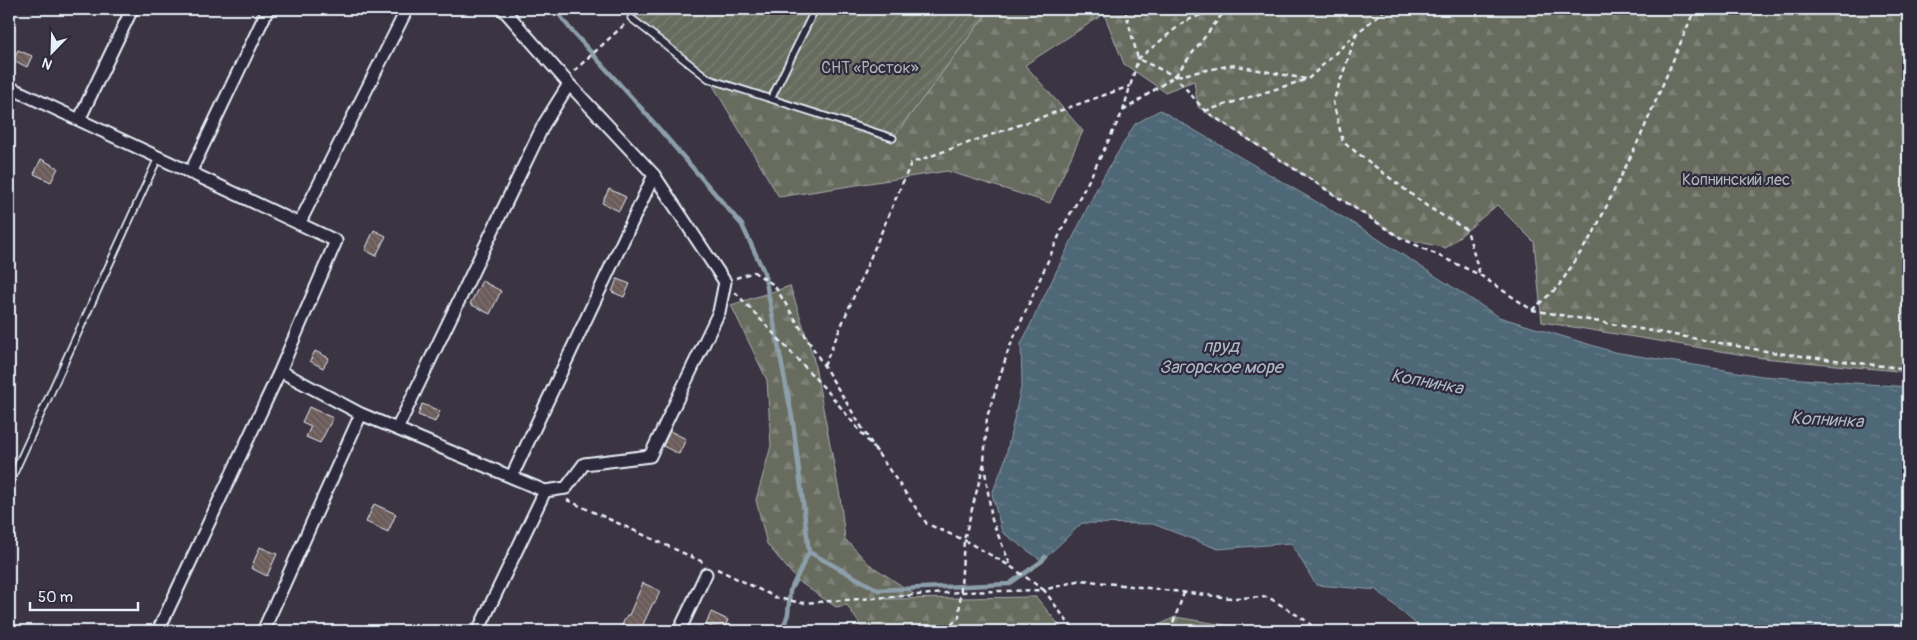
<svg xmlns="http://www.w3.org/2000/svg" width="1917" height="640" font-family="Pangolin,sans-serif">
<defs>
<pattern id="forest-firs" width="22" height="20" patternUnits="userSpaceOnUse" patternTransform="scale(1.25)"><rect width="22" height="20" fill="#686c5f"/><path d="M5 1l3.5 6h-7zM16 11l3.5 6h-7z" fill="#7e8177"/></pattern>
<pattern id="garden-furrows" width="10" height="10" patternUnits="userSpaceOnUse" patternTransform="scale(1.25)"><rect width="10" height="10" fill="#686c5f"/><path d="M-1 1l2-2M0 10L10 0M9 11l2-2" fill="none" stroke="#7e8177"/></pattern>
<pattern id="water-ripples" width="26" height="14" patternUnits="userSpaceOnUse" patternTransform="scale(1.25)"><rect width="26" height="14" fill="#4f6878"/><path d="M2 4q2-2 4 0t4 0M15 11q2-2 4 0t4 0" fill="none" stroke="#687e8c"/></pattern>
<pattern id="building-back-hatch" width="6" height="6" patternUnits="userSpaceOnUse" patternTransform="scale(1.25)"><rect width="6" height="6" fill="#6b5b59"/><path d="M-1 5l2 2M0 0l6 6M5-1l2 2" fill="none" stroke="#807372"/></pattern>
</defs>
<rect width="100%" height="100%" fill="#3b3443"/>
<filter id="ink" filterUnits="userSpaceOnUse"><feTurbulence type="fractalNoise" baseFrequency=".02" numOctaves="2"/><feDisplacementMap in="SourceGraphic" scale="10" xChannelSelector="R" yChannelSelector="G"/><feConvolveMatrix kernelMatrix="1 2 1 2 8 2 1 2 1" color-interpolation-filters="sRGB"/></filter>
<g filter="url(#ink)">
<path fill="url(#forest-firs)" stroke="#a8aeac" d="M990,9h918v363l-145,-14 -221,-36 -8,-80 -37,-37 -51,43 -45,-10 -203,-131 -4,-26 -29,11 -41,-28 -20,-50 -79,51 58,66 -33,72 -103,-32 -168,26 -70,-118 183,59z
M790,286l23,70 27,140 5,43 24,25 45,30 -28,5 150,-2 28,34h-200l-17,-26 -11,2 -38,-26 -31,-37 -11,-44 15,-54 -4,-66 -36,-75z
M1175,617l87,14h-115z"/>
<path fill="url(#garden-furrows)" stroke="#a8aeac" d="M622,9h368l-97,129 -184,-59z"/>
<path fill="url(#water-ripples)" stroke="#8c9fab" d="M1160,110l201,118 138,89 115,35 148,24 146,11v244h-484l-47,-41 -61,-5 -25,-42 -73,6 -65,-25 -71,-1 -40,38 -40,-29 -10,-38 13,-34 17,-77 -1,-39 78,-160 36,-60z"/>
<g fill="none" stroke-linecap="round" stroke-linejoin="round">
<path stroke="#8c9fab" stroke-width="4.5" d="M555,9l16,21 71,79 100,116 22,47 29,150 16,130 69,38 131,-6 33,-23 3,-4
M782,631l6,-17 2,-23 19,-39"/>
</g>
<path fill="url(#building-back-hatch)" stroke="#e8f1f8" d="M18,50l14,6 -5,11 -14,-7z
M41,159l17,9 -7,14 -17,-8z
M609,189l17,8 -7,14 -17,-8z
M374,230l12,6 -10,20 -11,-6z
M617,279l13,5 -6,13 -12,-5z
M482,281l19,10 -11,23 -20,-10z
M315,351l14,7 -6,10 -13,-7z
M422,404l18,7 -5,11 -17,-7z
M309,407l24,11 -13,25 -14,-6 5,-11 -9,-4z
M670,431l16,8 -7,15 -16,-8z
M374,504l22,10 -8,18 -22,-10z
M260,547l17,7 -10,22 -16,-8z
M643,583l17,8 -5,12h-2l-13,28h-10l-9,-4 6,-12h2z
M711,612l17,8 -5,11 -17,-6z"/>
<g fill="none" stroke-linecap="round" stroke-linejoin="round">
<g stroke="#e8f1f8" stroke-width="9">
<path id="lane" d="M9,17l4,-8
M631,18l78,61 184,59
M771,99l44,-90
M9,484l149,-326"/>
</g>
<g stroke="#e8f1f8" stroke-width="15">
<path id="street" d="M9,87l327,154 -56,130 -122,260
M79,120l53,-111
M190,173l78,-164
M299,224l108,-215
M280,371l81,43 184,77 21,-3 18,-24 66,-8 69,-144 6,-30 -71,-107 -85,-91 -66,-75
M397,429l147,-305 25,-40
M512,476l142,-301
M263,631l98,-217
M478,631l67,-140
M679,631l27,-57"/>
</g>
<path stroke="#e8f1f8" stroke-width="2.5" stroke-dasharray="5 4" stroke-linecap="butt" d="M1125,9l13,50 37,17 30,35 196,127 79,37 52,35 245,43 131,16
M1357,33l-24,69 10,40 85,65 39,23 13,45
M574,71l51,-47
M1177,76l55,-11 74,14
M1123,111l52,-35 51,-67
M1205,111l103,-32 49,-46 29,-24
M736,278l18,-6 20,13 103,167
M735,292l94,101 48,59 50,72 37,16 46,26 34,24 37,-10 150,18 37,-1 37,23 13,11
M1532,310l26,-23 36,-55 48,-99 53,-124
M824,366l87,-203 219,-77
M984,464l8,56 18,44
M567,500l136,62
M717,569l60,29 25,5 159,-11 83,-2 30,41
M945,631l14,-14 5,-77 20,-77 3,-46 21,-66 55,-124 24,-43 36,-73 15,-52 47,-38 33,-12
M1170,631l14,-38"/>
<use href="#lane" stroke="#2f2a3d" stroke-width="5.5"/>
<use href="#street" stroke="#2f2a3d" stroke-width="11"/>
</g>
</g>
<g text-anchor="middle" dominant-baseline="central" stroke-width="4.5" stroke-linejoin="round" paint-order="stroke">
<g font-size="16" fill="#aeb5b3" stroke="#2f2a3d">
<text x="870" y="68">СНТ «Росток»</text>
<text x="1736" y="180">Копнинский лес</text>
</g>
<g font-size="18" font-style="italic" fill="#abbac5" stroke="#2f2a3d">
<text x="1221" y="346">пруд<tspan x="1221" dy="21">Загорское море</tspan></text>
<text transform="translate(1427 382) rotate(11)">Копнинка</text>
<text transform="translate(1827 420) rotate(3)">Копнинка</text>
</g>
</g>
<rect width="1917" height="640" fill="none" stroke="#2f2a3d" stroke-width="30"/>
<rect x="15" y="15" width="1887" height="610" fill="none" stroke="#e8f1f8" stroke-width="2" filter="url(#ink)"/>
<g transform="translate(52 52) rotate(203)" stroke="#2f2a3d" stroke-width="4" paint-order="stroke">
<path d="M0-4L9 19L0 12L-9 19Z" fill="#e8f1f8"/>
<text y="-8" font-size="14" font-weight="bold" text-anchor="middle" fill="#e8f1f8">N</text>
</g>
<path d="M30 602v8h108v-8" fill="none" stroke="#e8f1f8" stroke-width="2.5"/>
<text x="38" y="602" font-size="15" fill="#e8f1f8" stroke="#2f2a3d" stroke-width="4" paint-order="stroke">50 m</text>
</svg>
